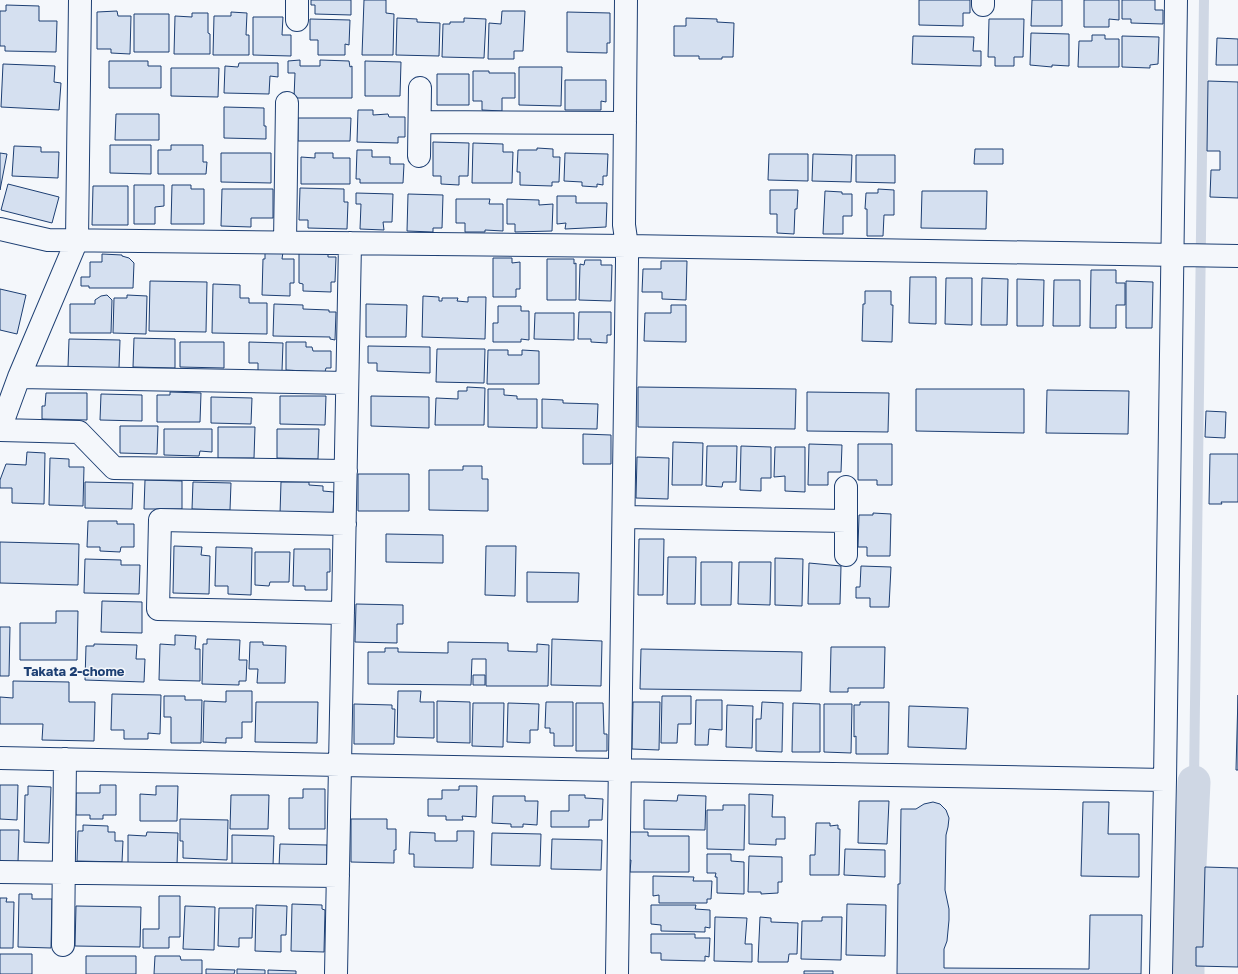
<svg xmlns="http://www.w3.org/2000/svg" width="1238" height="974" font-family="'Golos Text',sans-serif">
<rect width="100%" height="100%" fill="#f4f7fb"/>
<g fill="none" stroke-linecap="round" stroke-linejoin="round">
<path stroke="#cfd7e4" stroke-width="10" d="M1194,782l10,-782"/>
<path stroke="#cfd7e4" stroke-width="33" d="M1188,974v-68l6,-124"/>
</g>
<path fill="#d5e0f0" stroke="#1d3f73" d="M311,0h40v15l-36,-1v-9h-4z
M364,0h22v13l8,1 -1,41h-31z
M919,0h51v13h-7v13l-44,-1z
M1032,0h30v26h-31z
M1084,0h35v20l-10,-1v8h-25z
M1122,0h33v10h8v14l-32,-1v-4h-9z
M6,5l33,1v15h18l-1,31 -51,-1v-5h-5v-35h6z
M117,11l1,5h13l-1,38 -19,-1v-4h-14v-37z
M502,11h23l-2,40h-9v8h-26l1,-36 12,1z
M231,12l16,1 -1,22h3v20h-36l1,-39h17z
M567,12l43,1v30h-3v10l-40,-1z
M192,13h16v20l2,1v20h-36l1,-38 17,1z
M134,14h35v38h-35z
M253,17h30l-1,18h9v21l-38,-1z
M397,18l20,1v3l23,1 -1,33 -43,-1z
M464,18l22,1 -2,39 -42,-1 1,-33h7v-2h14z
M686,18l31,1v3l17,1 -1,34h-11v2h-23v-3h-25v-30h12z
M310,19l40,1 -1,25 -4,-1v11h-27v-15h-8z
M989,19h35l-1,38h-9v9h-19v-9h-7z
M1031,33l38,1v32l-17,-1v2l-22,-2z
M1092,35h13v4h14v28h-41l1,-26h13z
M913,36l61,1 -1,14h8v15l-69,-2z
M1122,36l37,1 -1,27 -8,1v3l-28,-1z
M1217,38l21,1v26h-22z
M300,60v6h20v-6l29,1 1,6 2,-1v32h-58l1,-25h-7v-12z
M109,61h39v5h13v22h-52z
M365,61l36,1 -1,34h-35z
M239,63h39v14l-8,-1 -1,18 -45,-1 1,-27 13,1z
M3,64l52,2 -1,16 7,1 -2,27 -58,-3z
M519,67h43l-1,39 -42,-1z
M171,68h48l-1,29 -47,-1z
M473,71h16v2h26v25h-13v13l-20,-1v-9h-9z
M437,74h32v31h-32z
M565,80h41v22l-5,-1v9h-36z
M1208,81l30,1v116l-28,-1 1,-27h9v-19h-13z
M224,107l40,1v18h2v13l-42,-1z
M358,110h15v5l15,-1 1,3h16v20h-7v6l-41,-1z
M116,114h43v26h-44z
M298,118h53l-1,23h-52z
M433,142l36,1 -1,33h-9v9l-18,-1v-8h-8z
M473,143l30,1v8h10l-1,31h-40z
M110,145h41v29l-41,-1z
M171,145h32v17h4l-1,12h-48v-24h13z
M14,146l27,1v5h18l-1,26 -46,-2z
M537,148l16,1v8h7l-1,25h-7v4l-32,-1v-13h-3l1,-22h19z
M975,149h28v15h-29z
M357,150h15v7h18v7h14l-1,19h-43v-4h-4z
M0,153l7,1 -7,36z
M221,153h50v30l-50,-1z
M315,153h18v5h17v26h-49v-27l14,1z
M565,153l43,1 -1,22h-4v9l-6,-1v3l-15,-1v-4l-18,-1z
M769,154h39v27l-40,-1z
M813,154l39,1 -1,27 -39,-1z
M856,155h39v28l-39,-1z
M8,184l51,13 -7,26 -51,-13z
M134,185h30v21l-9,1v17h-21z
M172,185h19v4h13v35h-33z
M93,186h35v39h-36z
M300,188l44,1v13h4l-1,27 -39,-1v-8h-9z
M222,189h51v29h-22v9l-30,-1z
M878,189l16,1v25h-10l-1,21h-16v-27h-2l1,-16h12z
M770,190h28l-1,19h-2l-1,25 -17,-1v-19h-7z
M825,191l17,1v2h10v22h-9v18h-20z
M922,191h65l-1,38 -65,-1z
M356,193l37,1 -1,28h-9l1,8 -24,-1 1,-25h-5z
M408,194l35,1 -1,33h-9v4l-26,-1z
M557,196h19v7h31l-1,24 -41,2 1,-6 -9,1z
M456,199h34l-1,5h14v27l-18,-1v2h-20v-9h-9z
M507,199l32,1v5l14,-1 -1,27 -37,1v-8h-8z
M265,252h18l-1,7h12v24h-4v13l-28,-1 1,-36h2z
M299,253l29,1v3h8l-1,25h-4v10l-28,-1v-7l-4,-1z
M102,254l20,1v1l7,2 5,5 -1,25h-44v-2h-8v-9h9v-15h12z
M493,258h19v5l8,-1v27h-4v8h-23z
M547,259h27v5l2,-1v37h-29z
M585,260h16v5h11l-1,36 -32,-1 1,-36 4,1z
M661,261h26l-1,39 -24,-1v-7h-20l1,-23h18z
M1091,270h25v13h9v22h-9v23h-26z
M910,277h26v47l-27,-1z
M946,278h26v47l-27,-1z
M982,278l26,1 -1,46h-26z
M1017,279l27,1 -1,46h-26z
M1054,280h26v46h-27z
M150,281l57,1 -1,50 -57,-1z
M1126,281l27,1 -1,46h-26z
M213,284l27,1v13h9v5h18v31l-55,-1z
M0,289l26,6 -9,39 -17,-4z
M865,291h26v14h2l-1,37 -30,-1 1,-37h2z
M107,295l5,5 -1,33h-41v-29h25v-4l6,-4z
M127,295l20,1 -1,38 -33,-1 1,-35h13z
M423,296l16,1v4h3v-3h16l-1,3 11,1v-5h18l-1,42 -63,-2z
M274,304l29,1v4l26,1v2h7l-1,28 -5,-1v-2l-57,-1z
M366,304l41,1 -1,32h-40z
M671,305h15v37l-42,-1 1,-28h26z
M498,306h23v5h8v29l-8,-1v3h-28v-19h5z
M579,312h32v23h-4v8l-16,-1v-3h-13z
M535,313h39v27l-40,-1z
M134,338l41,1v29l-42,-1z
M69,339l51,1 -1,28 -51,-1z
M180,342h44v26l-44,-1z
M249,342l34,1 -1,28h-24v-8h-9z
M286,342h20v5h6l1,4h18v17h-5l-1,4 -39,-2z
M368,346l62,1v26l-53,-2v-8h-9z
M437,349h48l-1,34 -48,-1z
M488,350h20v5h14v-5l17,1v33h-52z
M467,387l18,1 -1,37h-49l1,-27 22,1v-8h9z
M638,387l158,2 -1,40 -157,-2z
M488,389h16v6l13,1v3h20v29l-49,-1z
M916,389h108v44l-108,-2z
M1047,390l82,1 -1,43 -82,-1z
M170,392l31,1 -1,29h-43v-27h13z
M807,392l82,1 -1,39 -81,-1z
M46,393h41v27l-45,-1v-13h3z
M101,394l41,1v26l-42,-1z
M280,396h46l-1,29 -45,-1z
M371,396l58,1v31l-58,-2z
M211,397l41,1 -1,26 -40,-1z
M542,399l21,1v3l35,1 -1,25 -55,-1z
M1206,411l20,1 -1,26 -20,-1z
M120,426h38l-1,28 -37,-1z
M218,427h37l-1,31h-36z
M164,429h48v23l-12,-1 -1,5 -35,-1z
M277,429h42l-1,30 -41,-1z
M583,434l28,1v29h-28z
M673,442l30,1 -1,42h-30z
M809,444l33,1 -1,27h-13v13h-20z
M858,444h34v41h-15v-5h-19z
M707,446h30l-1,36h-13l-1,5 -16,-1z
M741,446l30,1v31h-10v13l-21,-1z
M775,447h30v45l-20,-1v-15l-11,1z
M27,452l18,1 -1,51 -32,-1v-15h-12v-8l6,-16 20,1z
M1210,454h28v48h-17l1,2h-13z
M637,457l32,1 -1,41 -32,-1z
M50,458l19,1v8h15l-1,39 -34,-1z
M463,466h19v13h6v32l-59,-1v-40h34z
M358,474h51v37h-51z
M145,480l37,1v28h-38z
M85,482l48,1 -1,26 -47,-1z
M193,482l38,1 -1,27 -38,-1z
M281,482h28v3l14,1v5l11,1 -1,23 -53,-1z
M873,513l18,1 -1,42h-23v-9h-9l1,-32h14z
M88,521h29v3h17v23h-13l-1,5 -20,-1v-4h-13z
M386,534l57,1v28l-57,-1z
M639,539h25l-1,56h-25z
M0,542l79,2 -1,41 -78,-2z
M174,546l28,1 -1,8 9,1 -1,38 -36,-1z
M486,546h30l-1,50 -30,-1z
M216,547l36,1 -1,47 -23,-1v-8h-13z
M294,549h36v23h-3v18h-22v-4h-12z
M255,552h35l-1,30h-19l-1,4 -14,-1z
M668,557h28l-1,47h-28z
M775,558l28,1 -1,47 -27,-1z
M85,559l36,1v5h19l-1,29 -55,-1z
M701,562h31l-1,43h-30z
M739,562h32l-1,43 -32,-1z
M809,563l32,3 -1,38h-32z
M861,566l30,1 -2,40h-19v-9h-14v-11h4z
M527,572l52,1 -1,29h-51z
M102,601l40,1v31l-41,-1z
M356,604l47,1v19h-6v19l-42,-1z
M56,611h22l-1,49h-57v-37h36z
M0,627h10l-1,49h-9z
M175,635l21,1 -1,13h5v32l-41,-1 1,-36 15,1z
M207,639l33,1 -1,20h8l-1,21h-7v4l-37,-1 1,-40h4z
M552,639l50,2 -1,45 -50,-1z
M250,642h13v3l23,1 -1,37h-28l1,-14h-9z
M448,642l60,1v8l29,1v-8l12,1 -1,41h-62v-27h-14l-1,26 -103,-1v-32h17v-4h13v4l50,1z
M94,644l43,1 -1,14h9l-1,23 -59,-2 1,-34h8z
M831,647h54l-1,41h-36v4h-18z
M641,649l161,3 -1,39 -161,-2z
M473,675h12v10h-12z
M13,681l56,1v20h26l-1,39 -52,-1 1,-16h-43v-27l13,1z
M226,691h26v31h-10v16h-16v5l-23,-1 1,-41 22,1z
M398,691h23l-1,11h14v36l-37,-1z
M112,694l49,1 -1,39 -12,-1v6h-24v-9h-13z
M1238,695v75h-2z
M164,696h21v4h17l-1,43h-30v-26h-7z
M662,696h29v28h-13l-1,19h-16z
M696,700h26v30l-13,-1 -1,16h-13z
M437,701l33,1v41l-33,-1z
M256,702h62l-1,41 -62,-1z
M546,702h27v44h-19v-13h-4v-5h-5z
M633,702h27l-1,48 -27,-1z
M762,702l21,1 -1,49 -26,-1v-32h5z
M860,702h29l-1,52h-32v-18l-2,1v-32h6z
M473,703h31l-1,44 -31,-1z
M508,703l31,1 -1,26h-8v13l-23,-1z
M576,703h27l1,31h3v17h-31z
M793,703l27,1v48h-28z
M354,704l38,1v4h3l-1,35h-40z
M824,704h28l-1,49 -27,-1z
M727,705l26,1 -1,42 -26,-1z
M909,706l59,2 -2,41 -58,-2z
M0,785h18l-1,35 -17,-1z
M100,785h16v30h-13v4h-13v-4h-14v-22h24z
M28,786l23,1 -2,56 -25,-1 1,-47h3z
M156,786h22l-1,35h-37v-27l16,1z
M459,786h18l-1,31 -14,-1 1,4h-17v-4h-18v-17h14v-9h17z
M303,789h22v40h-36v-31h14z
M749,794l24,1 -1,22h13v22h-9v6l-27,-1z
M231,795h38l-1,34h-38z
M569,795h16v3l18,1 -1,21h-13v7h-38v-16h18z
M678,795l28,1 -1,34 -61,-1v-29l33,1z
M493,796h32v5h13l-1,24 -14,-1v3h-12v-3l-19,-1z
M859,801h30l-2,43 -29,-1z
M933,802l7,2 6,6 3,8 -1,9 -2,8 -1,55 4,19v11l-2,21 -3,8v19l145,1 1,-54h52l-1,59h-244l1,-90h2l1,-75h15l8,-5z
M1083,802h26l-1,32h31v43l-58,-1z
M723,805h22l-1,45 -37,-1v-39h16z
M180,819l48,1 -1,40 -44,-2v-17h-3z
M351,819h36v10h9v21h-2v13l-43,-1z
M816,823h14v3l8,-1v4h2l-1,46h-29v-20h5z
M83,825l25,1v6h7v9h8l-1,21 -45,-1 1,-30h5z
M0,830h19l-1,32h-18z
M457,831h17l-1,37 -59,-1v-13h-5l1,-22 25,1v8h22z
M147,832l31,1 -1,32 -49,-1v-29l18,1z
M628,832h20v4h41v36h-59l1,-12h-3z
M492,833l49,1 -1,32 -49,-1z
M232,835l42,1 -1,30 -41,-1z
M552,839l50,1 -1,30 -50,-1z
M280,844l47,1v22h-48z
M845,849l40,1v27l-41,-2z
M707,854h24v7l13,1v32l-27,-1v-16h-2l1,-4h-9z
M749,856l33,1v25h-4v11l-17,1v-2h-13z
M1205,867l33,1v99l-42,-1v-19h7z
M653,876l41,1 -1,4h19l-1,18h-4v4h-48v-8l-6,1z
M19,894h13v5h20l-1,49 -33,-1z
M159,896h21v41h-11v11h-26v-19h16z
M0,898h7l-1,4h8l-1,46h-13z
M292,904l30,1v4l3,1 -1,42 -33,-1z
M847,904l39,1 -1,51 -39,-1z
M256,905l31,1 -1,29h-5v17l-26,-1z
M651,905h45l-1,4 15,1v18l-5,-1v5l-44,-1v-6l-10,-1z
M76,906l65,1 -1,40 -65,-1z
M185,906l30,1 -1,43 -31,-1z
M219,908h34l-1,30h-13v9l-21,-1z
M715,917l32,1 -2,26h7v18l-38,-1z
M760,917l11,1v4l27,1 -1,31h-8l-1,8h-30z
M822,917h20l-1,43 -40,-1 1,-38h20z
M651,934h44v4h15l-1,19 -4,-1v5l-44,-1v-7h-10z
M0,954h32v20h-32z
M86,956h50v18h-50z
M155,956h25l1,4h21v14h-48z
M206,969l29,1 -1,4h-28z
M237,969l28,1v4h-28z
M268,970l28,1v3h-28z
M804,971h29v3h-29z"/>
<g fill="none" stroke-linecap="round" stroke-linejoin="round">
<g stroke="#1d3f73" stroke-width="24">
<path id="minor" d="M297,0v20
M983,5v-5
M420,122l205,1
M419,156l1,-68
M0,229l48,11 579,6 611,10
M285,242l2,-139
M19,377l328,6
M0,429l19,-52 58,-137 3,-240
M0,430l79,2 35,36 232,3
M624,517l222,4
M846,555v-68
M343,613l-185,-4 2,-89 185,4
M0,758l340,7 825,15
M0,872l338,4
M63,945l2,-186
M336,974l14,-731
M617,974l10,-713v-15l-3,-21 2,-225
M1161,974l4,-194 11,-780"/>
</g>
<use href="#minor" stroke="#f4f7fb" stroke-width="22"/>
</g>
<g text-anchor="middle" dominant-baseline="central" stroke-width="3" stroke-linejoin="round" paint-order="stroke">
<g font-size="13" font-weight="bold" fill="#1d3f73" stroke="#f4f7fb">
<text x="74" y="671">Takata 2-chome</text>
</g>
</g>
</svg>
